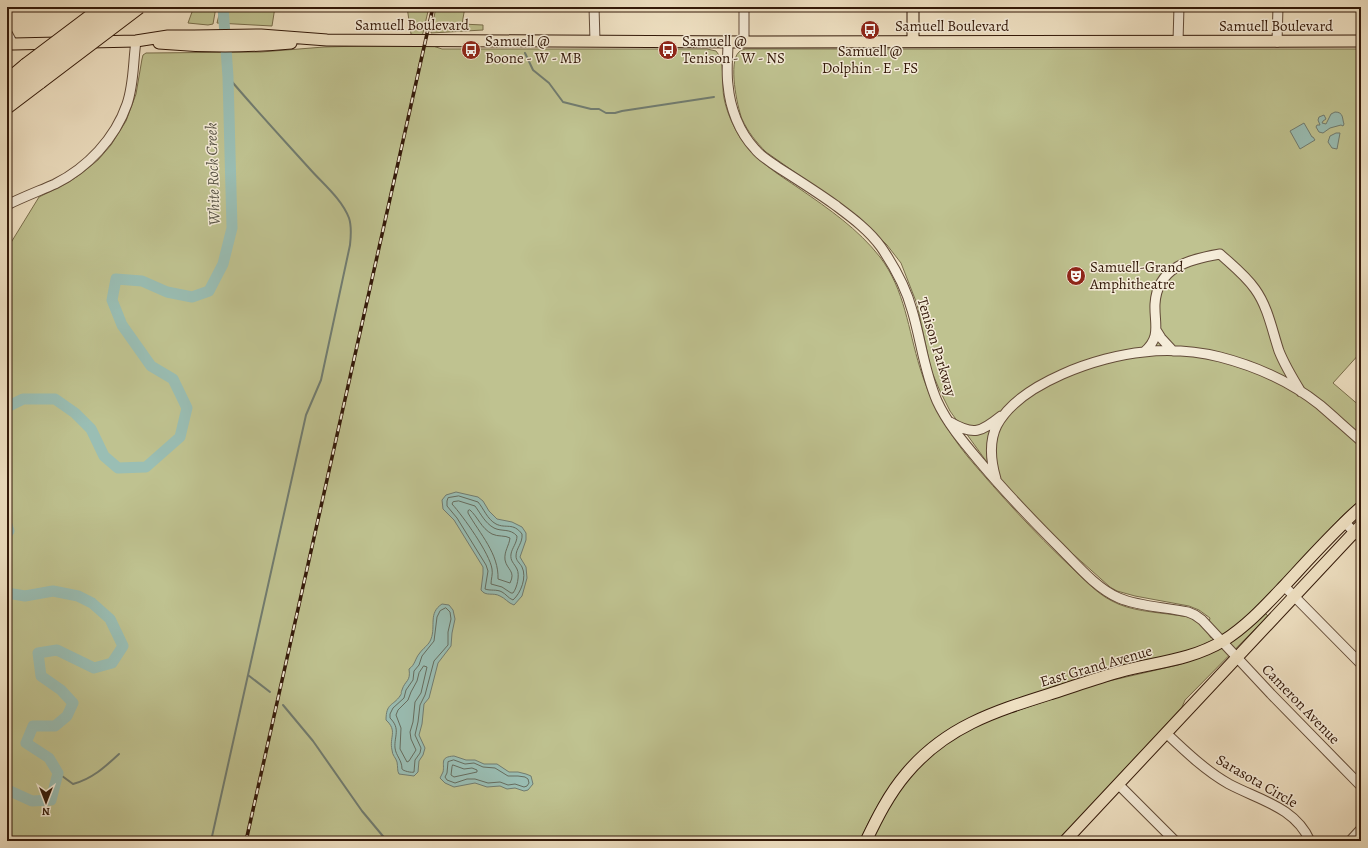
<svg xmlns="http://www.w3.org/2000/svg" width="1368" height="848" font-family="Alegreya,serif">
<rect width="100%" height="100%" fill="#f0e2c4"/>
<filter id="stains"><feTurbulence type="fractalNoise" baseFrequency=".005" numOctaves="4"/><feColorMatrix values="0 0 0 0 .2 0 0 0 0 .09 0 0 0 0 .02 0 0 0 .5 -.17"/></filter>
<radialGradient id="worn" r=".72"><stop offset=".6" stop-color="#630" stop-opacity="0"/><stop offset="1" stop-color="#630" stop-opacity=".3"/></radialGradient>
<path fill="#bfc290" stroke="#796e4c" d="M196,7h20l-3,17 -5,1 -20,-2 4,-11z
M221,7h54l-3,19 -55,-3z
M407,7h22l-7,30 -11,-3z
M436,7h29l-3,17 21,1v5l-52,3z
M364,46h69l9,3h265l9,2c10,10 5,33 8,47 3,15 9,28 17,41 15,22 37,35 59,50 29,20 58,40 80,68 25,33 28,72 40,111 10,33 26,62 48,89 33,39 66,75 103,110 13,12 25,26 41,34 18,10 43,11 63,14 6,1 15,1 20,5 7,4 12,12 16,18l9,-5 -11,-11 1,-4 -11,-8 -10,-4 -54,-10 -18,-5 -7,-4 -37,-33 -71,-71 -52,-72 -10,-20 -9,-21 -14,-66 -16,-41 -14,-18 -27,-27 -94,-66c-10,-10 -18,-20 -24,-33 -5,-13 -14,-57 -3,-67 2,-2 5,-3 9,-3h613v303l-28,31 28,24v92l-18,16 -85,91 10,10 -83,84 -3,7 -124,134h-188l32,-57 34,-34 44,-27 120,-40 78,-18 20,-7 19,-9 -6,-8 -15,8 -220,67c-9,5 -19,8 -28,14 -43,28 -68,65 -88,111h-853v-592l32,-52 30,-15 13,-9 16,-13 13,-15 15,-24 10,-27 6,-35 1,-4 3,-2 115,-1 63,-5z"/>
<path fill="#9abeb4" stroke="#717c70" d="M1335,112c9,0 7,7 9,12l-1,2 -2,-1 -11,3 -7,5 -4,-1 -3,-5 1,-2h3l-2,-5 1,-3 5,-2 2,4 -3,2 -1,2 4,1 5,-10z
M1304,123l8,14h1l2,3 -15,9 -10,-18z
M1336,133h4l-3,16 -5,-1 -4,-6 2,-6z
M456,492l22,5 5,4 6,10 8,8 15,3 10,5 4,6v7l-6,17 6,10 1,11 -5,18 -8,9c-6,-2 -9,-7 -14,-9 -7,-4 -14,1 -19,-6l2,-16v-7l-29,-47 -11,-11 -1,-9 4,-5z
M442,604l7,1 4,5 2,9 -3,14 -1,13 -13,17 -9,35 -5,6 -2,20 -3,11 6,13 -2,7 -4,6 -1,11 -4,4 -15,-2c-2,-3 -1,-7 -2,-12 -1,-4 -5,-7 -5,-12 -3,-13 6,-19 -6,-30 0,-17 7,-14 14,-24 3,-5 0,-1 2,-6 3,-10 9,-8 7,-21 6,-4 6,-10 10,-15 4,-6 10,-9 12,-15 5,-13 -3,-26 11,-35z
M454,756l12,4h9l9,4h13l12,8h9l8,2 5,2 2,8 -5,6 -4,1 -9,-3 -8,1 -7,-3 -13,1 -12,-4 -21,4 -9,-4 -5,-5c1,-2 2,-4 3,-6 2,-9 -4,-15 11,-16z"/>
<g fill="none" stroke-linecap="round" stroke-linejoin="round">
<path stroke="#666c5e" stroke-width="1" d="M459,496l19,6c6,7 9,17 18,22 10,5 17,-2 26,10 1,9 -6,14 -6,22 0,5 4,7 6,11 5,10 -1,26 -9,33 -5,-2 -7,-6 -11,-8 -5,-3 -12,-1 -17,-3l3,-18 -2,-6 -29,-47 -10,-12v-5l1,-3z
M459,501l16,5c6,8 10,17 19,22 8,4 16,0 23,8 0,7 -5,12 -6,18 -1,7 3,9 6,15 3,6 0,19 -4,24h-2l-9,-6 -11,-3c0,-5 2,-10 1,-15 -2,-15 -29,-53 -40,-65l1,-2z
M470,510c8,7 11,18 22,24 6,3 13,1 18,4 -1,8 -6,13 -5,22 2,10 11,11 5,23l-12,-4c1,-25 -18,-45 -30,-66v-2z
M446,608l4,4 1,7 -3,13v13l-14,16 -9,34 -5,10 -2,17 -3,13 6,13 -1,5 -5,7 -1,12c-2,1 -11,-1 -12,-3 0,-9 -6,-13 -7,-21 -1,-12 6,-19 -5,-30v-4l3,-6 11,-10 2,-8 7,-10 1,-9 5,-6 3,-9 12,-15 3,-24 3,-6z
M424,666l3,1 -6,26 -6,9 -2,20 -3,10 1,7 5,11 -7,11 -2,1 -7,-13 1,-21 -5,-13 2,-5 10,-10 3,-8 6,-11 2,-8z
M454,760l11,4 9,-1 9,4 12,1 13,8h10l7,1 3,2 1,4 -2,3 -3,1 -9,-3 -7,1 -8,-3 -12,1 -13,-4h-8l-12,4 -8,-3 -2,-3 2,-4 1,-11z
M453,765l11,4 8,-1 5,2v2l-23,5 -3,-2 1,-8z"/>
<path stroke="#717c70" stroke-width="2" d="M525,53l8,17 16,13 14,19 28,7h8l7,4h9l7,-2 92,-14
M248,675l22,17
M283,705l30,36 49,70 25,30
M58,773l15,11c19,-5 32,-17 46,-30
M211,841l95,-426 15,-35 29,-135c1,-9 2,-18 -1,-27 -8,-20 -26,-34 -40,-50 -27,-30 -55,-60 -81,-91"/>
<path stroke="#9abeb4" stroke-width="11" d="M7,407l16,-8h32l20,14 16,16 13,27 14,12 28,-1 34,-30 7,-29 -14,-29 -22,-13 -29,-41 -10,-25 4,-21 26,2 25,11 25,5 17,-6 14,-27 9,-36 -4,-151 -5,-70
M7,525l2,6 -2,2
M7,593l18,3 28,-5 25,5 14,7 18,16 13,27 -11,17 -18,5 -37,-18 -19,3 3,23 20,14 12,13 -6,13 -12,10h-22l-7,17 23,15 9,15 -7,27 -19,1 -22,-10h-3"/>
<g stroke="#624b38" stroke-width="11">
<path id="minor" d="M594,7l1,34
M7,33l6,11
M1178,41l1,-34
M728,42c0,14 -2,29 0,43 2,23 11,47 27,64 6,8 16,13 24,19 19,12 38,24 56,37 16,12 34,25 46,42 13,19 25,41 31,63 9,30 12,61 25,91 10,22 27,42 43,61 25,30 52,58 80,86 16,16 37,41 59,50 21,9 47,9 69,14l7,3 7,5 69,74 90,92
M744,42v-35
M1277,42l1,-35
M7,205c16,-8 32,-14 48,-21 32,-16 60,-45 72,-80 7,-20 6,-42 9,-63
M1156,330l5,8 12,13
M1144,352c18,-15 10,-29 11,-48 2,-37 35,-45 65,-50 12,11 25,21 35,35 13,18 17,41 24,62 6,15 14,28 22,41
M950,422c24,14 31,10 51,-6
M996,479c-5,-17 -7,-38 1,-54 23,-42 102,-69 147,-73 25,-3 51,-1 76,5 35,9 71,25 100,48 14,12 27,24 41,36
M1344,522l17,16
M1284,586l77,78
M1167,734c19,18 39,37 62,50 30,16 66,23 81,57
M1119,785l56,56
M1350,841l11,-12"/>
</g>
<g stroke="#331909" stroke-width="13">
<path id="major" d="M913,41v-34
M90,42l46,-1 32,-5h26l67,-1 66,5 417,2 617,-1
M7,43l6,1 46,-1
M159,43c44,4 88,4 132,0
M866,841c11,-23 23,-47 40,-67 40,-48 90,-63 147,-81 22,-7 44,-15 66,-21 36,-10 70,-11 104,-31 24,-15 43,-36 62,-56 25,-27 49,-54 76,-78
M1065,841l296,-316"/>
</g>
<g stroke="#331909" stroke-width="15">
<path id="highway" d="M7,81l19,-16
M7,93l25,-20
M7,107l33,-25"/>
</g>
<use href="#minor" stroke="#f5ecd9" stroke-width="9"/>
<use href="#major" stroke="#f0e2c4" stroke-width="11"/>
<use href="#highway" stroke="#f0e2c4" stroke-width="13"/>
<g stroke="#331909" stroke-width="3.5">
<path id="rail" d="M246,841l187,-834"/>
</g>
<use href="#rail" stroke="#f5ecd9" stroke-width="2" stroke-dasharray="6" stroke-linecap="butt"/>
<g stroke="#331909" stroke-width="15" stroke-linecap="butt">
<path id="highway-bridge" d="M26,65l77,-58
M32,73l87,-66
M40,82l99,-75"/>
</g>
<use href="#highway-bridge" stroke="#f0e2c4" stroke-width="13"/>
</g>
<defs>
<g id="bus-disc" transform="scale(1)"><circle r="9.5" fill="#8f2418" stroke="#f5ecd9"/><path d="M-5-6H5V4H4V6H2V4H-2V6H-4V4H-5ZM-3.5-4V0h7V-4ZM-3.5 1.2v1.5H-2V1.2ZM2 1.2v1.5H3.5V1.2Z" fill="#fff"/></g>
<g id="theatre-disc" transform="scale(1)"><circle r="9.5" fill="#8f2418" stroke="#f5ecd9"/><path d="M-5-5.5Q0-4 5-5.5V0Q5 5 0 6Q-5 5-5 0ZM-3.3-2.5H-1v1.5H-3.3ZM1-2.5H3.3v1.5H1ZM-2.8 1Q0 5.5 2.8 1Z" fill="#fff"/></g>
</defs>
<g fill-rule="evenodd">
<use href="#bus-disc" x="870" y="30"/>
<use href="#bus-disc" x="471" y="50"/>
<use href="#bus-disc" x="668" y="50"/>
<use href="#theatre-disc" x="1076" y="276"/>
</g>
<g text-anchor="middle" dominant-baseline="central" stroke-width="3" stroke-linejoin="round" paint-order="stroke">
<g font-size="15" fill="#331909" stroke="#f5ecd9">
<text x="412" y="25">Samuell Boulevard</text>
<text x="952" y="26">Samuell Boulevard</text>
<text x="1276" y="26">Samuell Boulevard</text>
<text transform="translate(937 347) rotate(73)">Tenison Parkway</text>
<text transform="translate(1096 666) rotate(-16)">East Grand Avenue</text>
<text transform="translate(1301 704) rotate(46)">Cameron Avenue</text>
<text transform="translate(1257 781) rotate(30)">Sarasota Circle</text>
</g>
<g font-size="15" fill="#331909" stroke="#f5ecd9" text-anchor="start">
<text x="485" y="41">Samuell @<tspan x="485" dy="17">Boone - W - MB</tspan></text>
<text x="682" y="41">Samuell @<tspan x="682" dy="17">Tenison - W - NS</tspan></text>
<text x="870" y="51" text-anchor="middle">Samuell @<tspan x="870" dy="17">Dolphin - E - FS</tspan></text>
<text x="1090" y="267">Samuell-Grand<tspan x="1090" dy="17">Amphitheatre</tspan></text>
</g>
<g font-size="16" font-style="italic" fill="#575345" stroke="#f5ecd9">
<text transform="translate(213 174) rotate(-92)">White Rock Creek</text>
</g>
</g>
<rect width="1368" height="848" fill="none" stroke="#f0e2c4" stroke-width="24"/>
<rect x="8" y="8" width="1352" height="832" fill="none" stroke="#331909" stroke-width="2"/>
<rect x="12" y="12" width="1344" height="824" fill="none" stroke="#331909"/>
<g transform="translate(46 802) rotate(180)" stroke="#f5ecd9" stroke-width="3" paint-order="stroke">
<path d="M0-3L7 15L0 10L-7 15Z" fill="#331909"/>
<text y="-6" font-size="11" font-weight="bold" text-anchor="middle" fill="#331909">N</text>
</g>
<rect width="100%" height="100%" filter="url(#stains)"/>
<rect width="100%" height="100%" fill="url(#worn)"/>
</svg>
